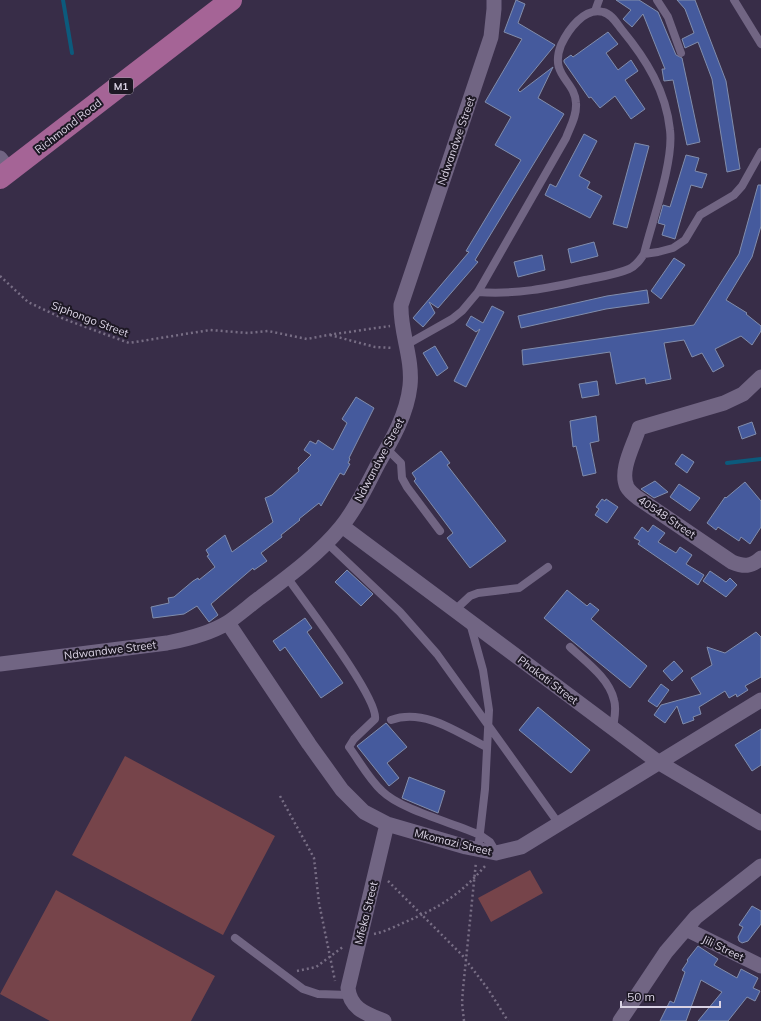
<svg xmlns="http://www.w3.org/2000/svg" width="761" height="1021" font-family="Mulish,sans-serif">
<rect width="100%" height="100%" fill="#382d48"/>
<path fill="#76444a" d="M125,756l150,80 -52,99 -151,-80z
M530,870l13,23 -52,29 -13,-24z
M56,890l159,86 -24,45h-141l-50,-27z"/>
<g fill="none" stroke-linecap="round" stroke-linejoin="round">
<path stroke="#0c5a7c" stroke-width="4" d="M63,0l9,53
M727,463l34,-4"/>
</g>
<path fill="#455a9d" stroke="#818dac" d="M516,0l9,4 -7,19 37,22 -37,45 2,2 33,-25 -15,31 26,16 -89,146 3,2 -40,46 -9,-6 6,11 -12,14 -10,-9 56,-66 -3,-1 55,-91 -26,-15 16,-28 -26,-15 37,-63 -18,-7z
M616,0h23l19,12 18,43 6,3 18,84 -13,3 -14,-65 -9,1 -2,-12h3l-22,-55 -11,13 -9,-8 8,-9z
M677,0h18l31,81 14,88 -13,3 -15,-93 -14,-37 -13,6 -3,-9 12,-6 -9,-24z
M608,32l10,12 -12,9 12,17 13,-10 7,11 -13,9 20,29 -14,10 -16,-23 -15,12 -9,-11 -2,1 -25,-36v-2l7,-5 2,2z
M584,134l13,7 -18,35 11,6 -3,6 15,8 -12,22 -45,-23 5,-11 6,3z
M635,143l14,3 -22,82 -14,-4z
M686,155l13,3 -4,13 12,3 -5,14 -11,-3 -16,54 -13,-4 3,-10 -7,-2 5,-18 7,2z
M758,185h3v41l-9,31 -26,43 21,13 -1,1 15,12v5l-9,14 -11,-9 -26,13 9,17 -11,6 -11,-19 -10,4 -8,-17 -20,3 7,36 -25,5 -1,-6 -29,6 -6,-32 -87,13 -1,-15 172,-25 45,-71z
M594,242l4,14 -27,7 -3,-14z
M542,255l3,15 -27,7 -4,-15z
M674,258l11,7 -24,34 -10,-8z
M647,290l2,13 -43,6 -85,19 -3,-12 89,-20z
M492,306l12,6 -38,75 -12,-6 26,-52 -4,3 -10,-7 5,-9 12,7z
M435,346l13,22 -11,8 -14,-23z
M597,381l2,14 -17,3 -3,-14z
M356,397l18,11 -25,50 1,1 -2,4 2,1 -6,11 -4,-2 -19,33 -2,-3 -20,16 1,1 -19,15 1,2 -21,16 6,8 -13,9 -1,-2 -42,36 7,11 -9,7 -12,-16 -13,8 -31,4 -2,-11 18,-4 -1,-5 6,-1 19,-16 5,-3 1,2 16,-13 -8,-11 2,-1 -3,-5 19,-15 7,17 41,-30 -8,-24 7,-3 27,-24 -1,-3 13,-13 -7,-5 6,-9 6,3 2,-4 15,10 14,-27 -5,-4z
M596,416l3,25 -9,2 6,30 -13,3 -7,-30 -3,1 -3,-26z
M752,422l4,12 -14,5 -4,-12z
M441,451l9,12 -3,2 59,76 -36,27 -23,-30 6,-5 -39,-52 2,-2 -4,-6z
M682,454l12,8 -7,11 -12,-9z
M655,481l13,11 -14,6 -13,-9z
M745,482l16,19v26l-11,17 -9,-7 -2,4 -21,-14 -2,3 -9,-7 18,-26 1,1z
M679,484l21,14 -10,13 -20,-14z
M602,499l3,2 1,-2 12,8 -11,16 -12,-8 4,-6 -3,-2z
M653,525l12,8 -7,9 18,11 4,-6 12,8 -6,9 18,11 -6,10 -60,-41 2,-3 -6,-3 8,-11 6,5z
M347,570l26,24 -12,12 -26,-24z
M710,571l16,11 4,-4 7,7 -11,12 -23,-16z
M567,590l20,16 3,-3 9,7 -8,9 56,47 -17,22 -86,-70z
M305,618l7,10 -5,4 36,51 -22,15 -36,-51 -5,4 -7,-10z
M756,632l5,5v40l-16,9 3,4 -11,7 -1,-3 -7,4 -4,-7 -26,16 2,7 -8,3 1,3 -11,4 -6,-18 -12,17 -11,-8 7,-10 40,-11 -10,-16 21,-13 -5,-18 18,6z
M674,661l9,10 -11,10 -9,-10z
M661,684l8,6 -12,17 -9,-6z
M538,707l52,43 -19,23 -52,-43z
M386,723l21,24 -20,16 12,15 -10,8 -32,-40z
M761,729v36l-9,6 -17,-26z
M409,777l36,14 -7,22 -36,-15z
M752,906l9,5v13l-13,17 -6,2 -3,-2 -1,-4 5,-10 -4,-2z
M698,946l20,13 -4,6 23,13 4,-9 17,9 -5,10 7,3 -5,10 -8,-4 -19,24h-30l24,-29 -21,-12 -15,41h-26l10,-20 4,2 11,-31 -3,-2 6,-9 -1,-1z"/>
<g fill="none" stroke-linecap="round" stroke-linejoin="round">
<path stroke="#786e85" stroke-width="2.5" stroke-dasharray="2 3" stroke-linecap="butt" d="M0,276l28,26 36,17 65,24 81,-13 38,3 20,-2 39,8 21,-4 62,-9
M330,335l45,12 18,1
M280,796l34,62 5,45 16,78
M388,881l74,74 26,34 20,32
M374,934c10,-2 20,-7 29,-11 36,-15 57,-28 83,-58
M297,971l19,-4 28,-21
M464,1021l-2,-18 1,-14 13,-127"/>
<path stroke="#716583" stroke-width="8" d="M657,0l11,17 13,36
M734,0l27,44
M595,11l4,-11
M644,254l14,-2 15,-4 12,-8 15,-25 34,-20 8,-9 19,-34
M406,345l46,-26 10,-8 16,-19 88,-154c4,-11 11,-22 10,-35 -1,-23 -27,-27 -15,-58 7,-15 23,-38 42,-33 9,2 14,12 19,18 24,29 44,61 48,100 4,32 -18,91 -26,124 -4,6 -8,12 -15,15 -14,6 -30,8 -44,11 -36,8 -70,15 -107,12
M387,449l14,14 1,15 5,9 33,44
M326,542l74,70 37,42 122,170
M287,577c15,22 92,121 88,142l-21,20 -5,8c11,15 20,32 33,44 19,19 72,32 98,44l10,7 6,10
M455,610l15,-14 8,-3 41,-5 29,-21
M470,623l13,47 6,40 -4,79 -7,61
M570,647c16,15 39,31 44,53 3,9 0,19 -1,28
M391,720c33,-12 66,12 95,27
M235,938l68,51 15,5 31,1"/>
<path stroke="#716583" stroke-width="15" d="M0,158l10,13
M761,377l-18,17 -19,9 -85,25c-5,17 -20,42 -12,59 2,4 7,8 11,11l94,64c12,5 19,5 29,-4
M342,526l316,236 103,61
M228,623l81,121 33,46 22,22 23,12 79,23 30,6 25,-6 240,-147
M0,664l167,-21c21,-4 42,-9 60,-20 12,-8 23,-18 34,-26 28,-21 58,-43 80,-70 15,-18 26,-42 37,-63 14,-24 29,-50 32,-78 3,-28 -10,-54 -9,-81l90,-268 3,-28v-9
M686,929l75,37
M384,1021c-17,-7 -34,-12 -36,-33l39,-164
M620,1021l46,-69 30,-35 65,-51"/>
<path stroke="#a56496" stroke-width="22" d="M0,178l231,-178"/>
</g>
<g text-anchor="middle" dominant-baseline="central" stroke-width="4" stroke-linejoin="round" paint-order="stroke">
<rect fill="#1d1824" stroke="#a19baa" stroke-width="1" x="109" y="78" width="24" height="16" rx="3"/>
<g font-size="10" font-weight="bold" fill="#dad3e4">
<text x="121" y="86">M1</text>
</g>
<g font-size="11" fill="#dad3e4" stroke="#1d1824">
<text transform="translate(68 126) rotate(-38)">Richmond Road</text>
<text transform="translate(456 141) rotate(-71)">Ndwandwe Street</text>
<text transform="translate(90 319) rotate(21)">Siphongo Street</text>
<text transform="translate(379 460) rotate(-62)">Ndwandwe Street</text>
<text transform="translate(667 517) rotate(34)">40548 Street</text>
<text transform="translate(110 650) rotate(-7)">Ndwandwe Street</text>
<text transform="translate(548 680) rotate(37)">Phakati Street</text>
<text transform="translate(453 842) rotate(14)">Mkomazi Street</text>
<text transform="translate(366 913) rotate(-76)">Mfeka Street</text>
<text transform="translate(723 948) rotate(26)">Jili Street</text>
</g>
</g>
<path d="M621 1001v6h99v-6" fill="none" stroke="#dad3e4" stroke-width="2"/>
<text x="627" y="1001" font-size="12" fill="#dad3e4" stroke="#1d1824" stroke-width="3" paint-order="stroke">50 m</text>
</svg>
